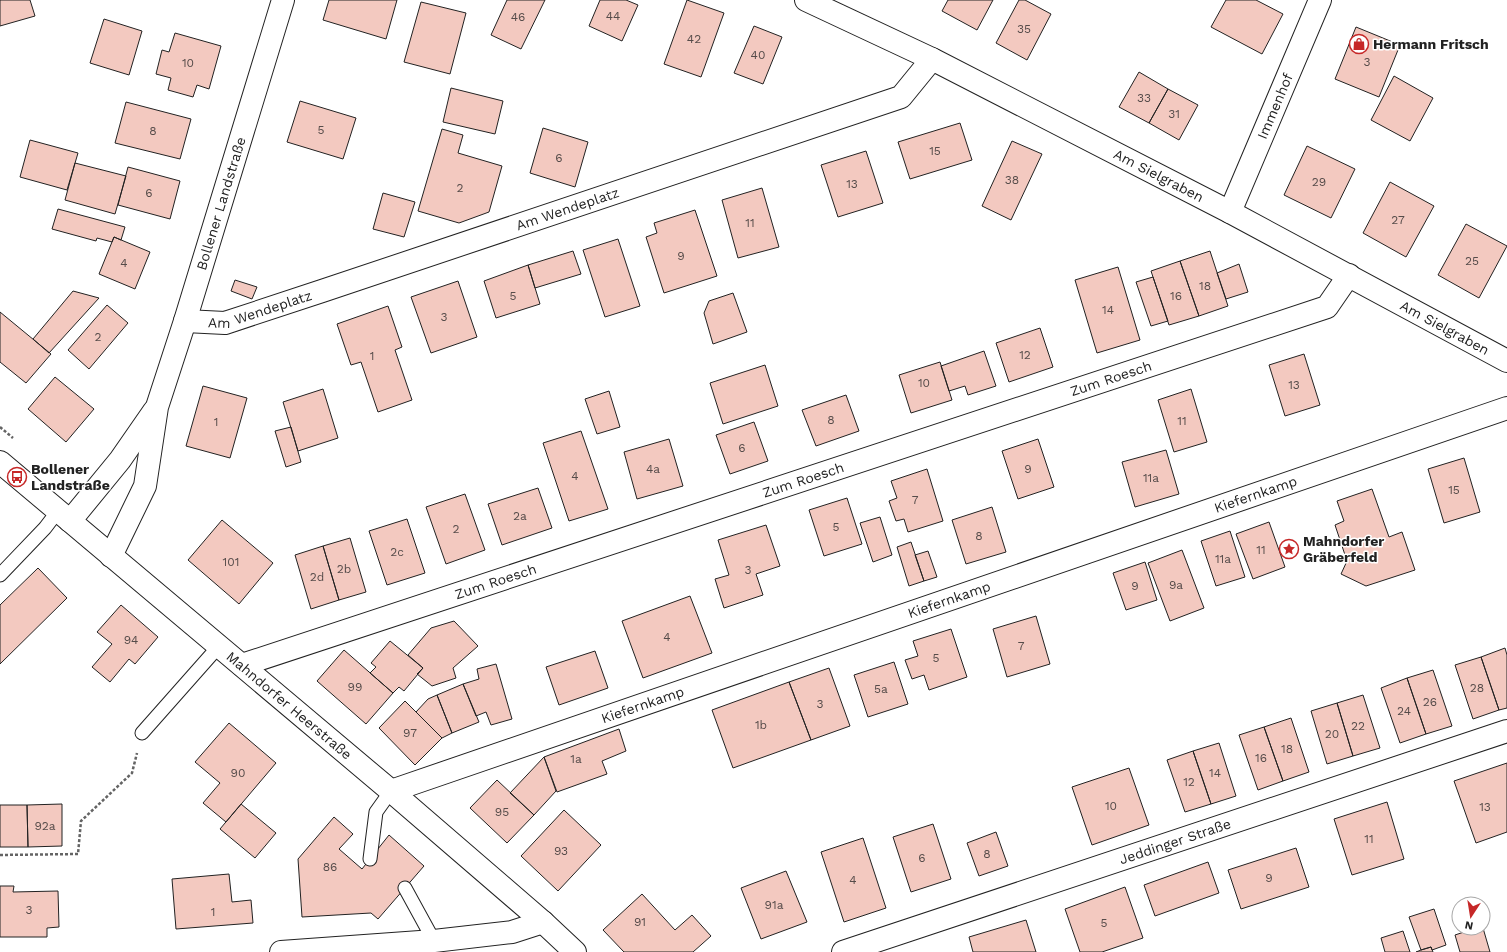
<svg xmlns="http://www.w3.org/2000/svg" width="1507" height="952" font-family="'Work Sans',sans-serif">
<rect width="100%" height="100%" fill="#fff"/>
<path fill="#f3c9c0" stroke="#222" d="M0,0h30l5,16 -35,10z
M329,0h68l-11,39 -63,-19z
M507,0h38l-24,49 -30,-14z
M600,0h26l12,5 -16,36 -33,-15z
M687,0l37,13 -23,64 -37,-13z
M948,0h45l-16,30 -35,-19z
M1019,0h6l26,14 -24,46 -31,-17z
M1226,0h30l27,14 -21,40 -51,-27z
M421,2l45,11 -16,61 -46,-12z
M104,19l38,12 -13,44 -39,-12z
M754,26l28,11 -19,47 -29,-11z
M1356,27l44,18 -21,52 -44,-18z
M175,33l46,13 -12,43 -12,-4 -4,12 -25,-7 3,-12 -15,-4 6,-24 7,2z
M1139,72l29,17 -19,34 -30,-16z
M1394,76l39,22 -23,43 -39,-21z
M451,88l52,13 -8,33 -52,-12z
M1168,89l30,16 -19,35 -30,-17z
M300,101l56,17 -13,41 -56,-17z
M126,102l65,17 -11,40 -65,-16z
M960,123l12,37 -62,19 -12,-37z
M543,128l45,14 -13,45 -45,-14z
M442,129l21,6 -5,18 44,13 -13,46 -30,11 -41,-12z
M30,140l48,13 -11,37 -47,-13z
M1012,141l30,13 -31,66 -29,-14z
M1307,146l48,23 -24,49 -47,-23z
M866,151l17,52 -45,14 -17,-52z
M75,163l51,13 -11,38 -50,-14z
M128,167l52,14 -10,38 -52,-14z
M1390,182l44,24 -28,51 -43,-24z
M762,188l17,59 -41,11 -16,-58z
M383,193l32,9 -11,35 -31,-8z
M58,209l67,18 -4,13 -7,-3 -2,5 -15,-4 -1,3 -44,-12z
M695,210l22,66 -53,17 -18,-56 11,-4 -3,-10z
M1466,224l41,22 -28,52 -41,-23z
M114,237l36,15 -15,37 -36,-15z
M618,239l22,67 -35,11 -22,-67z
M573,251l8,23 -46,14 -7,-23z
M1210,251l18,55 -29,10 -19,-55z
M1180,261l19,55 -30,9 -18,-54z
M1239,264l9,28 -22,7 -9,-26z
M528,265l12,39 -44,14 -12,-37z
M1118,267l22,73 -43,13 -22,-73z
M1153,277l15,44 -17,5 -15,-44z
M235,280l22,7 -5,12 -21,-8z
M458,281l19,56 -46,16 -20,-56z
M73,291l26,7 -50,55 -16,-14z
M733,293l14,39 -34,12 -9,-31 5,-12z
M107,305l21,18 -39,46 -21,-19z
M388,306l14,41 -7,3 17,50 -34,12 -17,-50 -10,3 -14,-41z
M0,312l51,42 -25,29 -26,-21z
M1040,328l13,39 -44,15 -13,-39z
M984,351l12,35 -28,9 -3,-9 -16,5 -8,-25z
M1304,354l16,51 -35,11 -16,-51z
M940,362l12,38 -41,13 -12,-38z
M765,365l13,41 -55,18 -13,-41z
M55,377l39,32 -28,33 -38,-33z
M203,386l44,12 -17,60 -44,-12z
M323,389l15,49 -40,13 -15,-49z
M1191,389l16,53 -33,10 -16,-52z
M609,391l11,36 -23,7 -12,-35z
M846,395l13,36 -43,15 -14,-36z
M754,422l14,39 -38,13 -14,-39z
M291,427l10,35 -15,5 -11,-36z
M581,431l27,78 -39,12 -26,-78z
M669,439l14,47 -46,13 -13,-47z
M1038,439l16,48 -36,12 -16,-48z
M1166,450l13,44 -44,13 -13,-45z
M1464,458l16,54 -36,11 -16,-54z
M927,469l16,52 -35,11 -4,-13 -8,2 -7,-20 8,-3 -6,-17z
M538,488l14,40 -50,17 -14,-41z
M1372,489l17,48 13,-5 13,38 -49,16 -25,-12 6,-13 -12,-36 9,-4 -7,-20z
M465,494l20,56 -39,14 -20,-57z
M847,498l15,46 -38,12 -15,-46z
M992,507l14,45 -40,12 -14,-44z
M880,517l12,38 -19,7 -13,-39z
M407,519l18,54 -38,12 -18,-54z
M222,520l51,43 -34,41 -51,-44z
M1269,522l16,45 -32,12 -17,-45z
M766,525l14,41 -24,8 7,21 -39,13 -9,-29 14,-4 -11,-35z
M1230,531l15,46 -29,9 -15,-45z
M350,538l16,54 -27,8 -16,-54z
M911,542l13,39 -15,5 -12,-39z
M323,546l16,54 -28,9 -16,-54z
M1182,550l22,58 -34,13 -22,-58z
M928,551l9,26 -13,4 -9,-26z
M1145,562l12,38 -31,10 -13,-37z
M38,568l29,30 -67,66v-59z
M690,596l22,57 -69,25 -21,-57z
M121,605l37,32 -23,27 -6,-5 -19,23 -18,-15 20,-23 -15,-12z
M1036,616l14,48 -43,13 -14,-48z
M454,621l24,25 -25,22 3,10 -24,8 -15,-12 6,-6 -15,-13 23,-27z
M951,629l16,48 -38,13 -5,-15 -12,4 -7,-19 13,-4 -5,-15z
M390,641l33,27 -19,23 -5,-4 -6,6 -23,-20 6,-6 -5,-4z
M1505,648l2,7v53l-8,2 -18,-53z
M344,650l49,43 -27,31 -49,-43z
M595,651l13,37 -49,17 -13,-38z
M1481,657l18,53 -26,9 -18,-54z
M894,662l14,42 -40,13 -14,-42z
M496,664l16,55 -21,6 -5,-13 -10,4 -13,-32 16,-5 -2,-10z
M829,668l21,58 -39,14 -22,-58z
M1433,670l19,56 -26,8 -19,-56z
M1407,678l19,56 -26,9 -19,-55z
M789,682l22,58 -78,28 -21,-58z
M463,684l16,38 -27,11 -15,-38z
M437,695l15,38 -10,5 -26,-26 12,-13z
M1363,695l17,53 -27,8 -16,-53z
M405,701l37,37 -27,27 -36,-37z
M1337,703l16,53 -26,8 -16,-53z
M1291,718l18,54 -26,9 -19,-54z
M229,723l47,40 -50,59 -23,-19 17,-20 -25,-21z
M1264,727l19,54 -25,9 -19,-55z
M619,729l7,22 -24,10 5,13 -50,18 -13,-35z
M1219,743l17,53 -25,8 -18,-53z
M1193,751l18,53 -26,8 -18,-52z
M544,757l12,34 -22,24 -24,-22z
M1507,763v69l-31,11 -22,-62z
M1129,768l20,57 -57,20 -20,-58z
M497,780l37,35 -27,28 -37,-35z
M1387,802l17,57 -52,16 -18,-56z
M62,804v42l-34,1 -1,-42z
M241,804l35,29 -21,25 -35,-29z
M0,805h27l1,42h-28z
M564,810l37,35 -43,46 -37,-35z
M334,817l19,17 -14,15 23,20 27,-34 35,31 -46,53 -7,-6 -69,4 -4,-58z
M933,824l18,55 -40,13 -18,-55z
M996,832l12,34 -29,10 -12,-33z
M863,838l23,70 -42,14 -23,-70z
M1296,848l13,39 -68,22 -13,-39z
M1208,862l11,31 -64,23 -11,-31z
M786,871l21,51 -46,17 -20,-51z
M229,874l3,28 19,-2 2,23 -77,6 -4,-50z
M0,886h14l-1,6 45,-1 1,36 -12,1v9h-47z
M1125,887l18,51 -41,14h-22l-15,-43z
M642,894l33,36 17,-15 19,21 -18,16h-69l-21,-22z
M1434,909l12,36 -14,5 -1,-3 -10,3 -12,-33z
M1026,920l10,32h-63l-4,-15z
M1476,928h7l7,24h-30l-5,-17z
M1403,931l7,21h-25l-4,-14z
M1431,947l2,5h-17l5,-2z"/>
<g fill="none" stroke-linecap="round" stroke-linejoin="round">
<g stroke="#222" stroke-width="15">
<path id="lane" d="M0,575l45,-47 13,-17
M142,733l77,-87
M370,859l6,-47 15,-21
M405,888l29,53"/>
</g>
<g stroke="#222" stroke-width="24">
<g id="street">
<path id="s1" d="M806,0l126,59 298,153 277,149"/>
<path id="s2" d="M1230,212l90,-212"/>
<path id="s3" d="M185,321l40,2 97,-32 579,-194 31,-38"/>
<path id="s4" d="M242,665l1085,-358 22,-32"/>
<path id="s5" d="M391,791l1116,-383"/>
<path d="M281,952l153,-11 78,-9 31,-10"/>
<path id="s6" d="M843,952l664,-221"/>
</g>
</g>
<g stroke="#222" stroke-width="24">
<g id="secondary">
<path id="s7" d="M0,462l391,329 152,131 32,30"/>
<path d="M70,521l50,-61 34,-49"/>
<path id="s8" d="M111,556l34,-70 12,-79 28,-86 98,-321"/>
</g>
</g>
<path stroke="#646464" stroke-width="2.5" stroke-dasharray="3 2" stroke-linecap="butt" d="M0,427l13,11
M0,855l78,-1 3,-33 51,-48 5,-20"/>
<use href="#lane" stroke="#fff" stroke-width="13"/>
<use href="#street" stroke="#fff" stroke-width="22"/>
<use href="#secondary" stroke="#fff" stroke-width="22"/>
</g>
<defs>
<g id="shop-ring" transform="scale(1)"><circle r="9.5" fill="#fff" stroke="#c62828" stroke-width="1.5"/><path d="M-5-2.5h2.3a2.7 3.5 0 0 1 5.4 0H5L5.5 6h-11ZM-1.5-2.5h3a1.5 2.3 0 0 0-3 0Z" fill="#c62828"/></g>
<g id="bus-ring" transform="scale(1)"><circle r="9.5" fill="#fff" stroke="#c62828" stroke-width="1.5"/><path d="M-5-6H5V4H4V6H2V4H-2V6H-4V4H-5ZM-3.5-4V0h7V-4ZM-3.5 1.2v1.5H-2V1.2ZM2 1.2v1.5H3.5V1.2Z" fill="#c62828"/></g>
<g id="sight-ring" transform="scale(1)"><circle r="9.5" fill="#fff" stroke="#c62828" stroke-width="1.5"/><path d="M0-6L1.8-2.2L6-1.7L2.9 1.2L3.7 5.4L0 3.3L-3.7 5.4L-2.9 1.2L-6-1.7L-1.8-2.2Z" fill="#c62828"/></g>
</defs>
<g fill-rule="evenodd">
<use href="#shop-ring" x="1359" y="44"/>
<use href="#bus-ring" x="17" y="477"/>
<use href="#sight-ring" x="1289" y="549"/>
</g>
<g text-anchor="middle" dominant-baseline="central" stroke-width="3" stroke-linejoin="round" paint-order="stroke">
<g font-size="12" fill="#564c4a">
<text x="613" y="16">44</text>
<text x="518" y="17">46</text>
<text x="1024" y="29">35</text>
<text x="694" y="39">42</text>
<text x="758" y="55">40</text>
<text x="1367" y="62">3</text>
<text x="188" y="63">10</text>
<text x="1144" y="98">33</text>
<text x="1174" y="114">31</text>
<text x="321" y="130">5</text>
<text x="153" y="131">8</text>
<text x="935" y="151">15</text>
<text x="559" y="158">6</text>
<text x="1012" y="180">38</text>
<text x="1319" y="182">29</text>
<text x="852" y="184">13</text>
<text x="460" y="188">2</text>
<text x="149" y="193">6</text>
<text x="1398" y="220">27</text>
<text x="750" y="223">11</text>
<text x="681" y="256">9</text>
<text x="1472" y="261">25</text>
<text x="124" y="263">4</text>
<text x="1205" y="286">18</text>
<text x="513" y="296">5</text>
<text x="1176" y="296">16</text>
<text x="1108" y="310">14</text>
<text x="444" y="317">3</text>
<text x="98" y="337">2</text>
<text x="1025" y="355">12</text>
<text x="372" y="356">1</text>
<text x="924" y="383">10</text>
<text x="1294" y="385">13</text>
<text x="831" y="420">8</text>
<text x="1182" y="421">11</text>
<text x="216" y="422">1</text>
<text x="742" y="448">6</text>
<text x="653" y="469">4a</text>
<text x="1028" y="469">9</text>
<text x="575" y="476">4</text>
<text x="1151" y="478">11a</text>
<text x="1454" y="490">15</text>
<text x="915" y="500">7</text>
<text x="520" y="516">2a</text>
<text x="836" y="527">5</text>
<text x="456" y="529">2</text>
<text x="979" y="536">8</text>
<text x="1261" y="550">11</text>
<text x="397" y="552">2c</text>
<text x="1223" y="559">11a</text>
<text x="231" y="562">101</text>
<text x="344" y="569">2b</text>
<text x="748" y="570">3</text>
<text x="317" y="577">2d</text>
<text x="1176" y="585">9a</text>
<text x="1135" y="586">9</text>
<text x="667" y="637">4</text>
<text x="131" y="640">94</text>
<text x="1021" y="646">7</text>
<text x="936" y="658">5</text>
<text x="355" y="687">99</text>
<text x="1477" y="688">28</text>
<text x="881" y="689">5a</text>
<text x="1430" y="702">26</text>
<text x="820" y="704">3</text>
<text x="1404" y="711">24</text>
<text x="761" y="725">1b</text>
<text x="1358" y="726">22</text>
<text x="410" y="733">97</text>
<text x="1332" y="734">20</text>
<text x="1287" y="749">18</text>
<text x="1261" y="758">16</text>
<text x="576" y="759">1a</text>
<text x="238" y="773">90</text>
<text x="1215" y="773">14</text>
<text x="1189" y="782">12</text>
<text x="1111" y="806">10</text>
<text x="1485" y="807">13</text>
<text x="502" y="812">95</text>
<text x="45" y="826">92a</text>
<text x="1369" y="839">11</text>
<text x="561" y="851">93</text>
<text x="987" y="854">8</text>
<text x="922" y="858">6</text>
<text x="330" y="867">86</text>
<text x="1269" y="878">9</text>
<text x="853" y="880">4</text>
<text x="774" y="905">91a</text>
<text x="29" y="910">3</text>
<text x="213" y="912">1</text>
<text x="640" y="922">91</text>
<text x="1104" y="923">5</text>
</g>
<g font-size="14" font-weight="bold" fill="#222" stroke="#fff" text-anchor="start">
<text x="1373" y="44">Hermann Fritsch</text>
<text x="31" y="469">Bollener<tspan x="31" dy="16">Landstraße</tspan></text>
<text x="1303" y="541">Mahndorfer<tspan x="1303" dy="16">Gräberfeld</tspan></text>
</g>
<g font-size="14" fill="#222" stroke="#fff">
<text stroke="none"><textPath href="#s2" startOffset="115">Immenhof</textPath></text>
<text stroke="none"><textPath href="#s1" startOffset="394">Am Sielgraben</textPath></text>
<text stroke="none"><textPath href="#s8" startOffset="371">Bollener Landstraße</textPath></text>
<text stroke="none"><textPath href="#s3" startOffset="401">Am Wendeplatz</textPath></text>
<text stroke="none"><textPath href="#s3" startOffset="77">Am Wendeplatz</textPath></text>
<text stroke="none"><textPath href="#s1" startOffset="718">Am Sielgraben</textPath></text>
<text stroke="none"><textPath href="#s4" startOffset="915">Zum Roesch</textPath></text>
<text stroke="none"><textPath href="#s4" startOffset="591">Zum Roesch</textPath></text>
<text stroke="none"><textPath href="#s5" startOffset="914">Kiefernkamp</textPath></text>
<text stroke="none"><textPath href="#s4" startOffset="267">Zum Roesch</textPath></text>
<text stroke="none"><textPath href="#s5" startOffset="590">Kiefernkamp</textPath></text>
<text stroke="none"><textPath href="#s5" startOffset="266">Kiefernkamp</textPath></text>
<text stroke="none"><textPath href="#s7" startOffset="378">Mahndorfer Heerstraße</textPath></text>
<text stroke="none"><textPath href="#s6" startOffset="350">Jeddinger Straße</textPath></text>
</g>
</g>
<g transform="translate(1471 916) rotate(192)"><circle r="19" fill="#ffffff" stroke="#a7a7a7"/>
<path d="M0-3L7 15L0 10L-7 15Z" fill="#c62828"/>
<text y="-6" font-size="11" font-weight="bold" text-anchor="middle" fill="#222222">N</text>
</g>
</svg>
